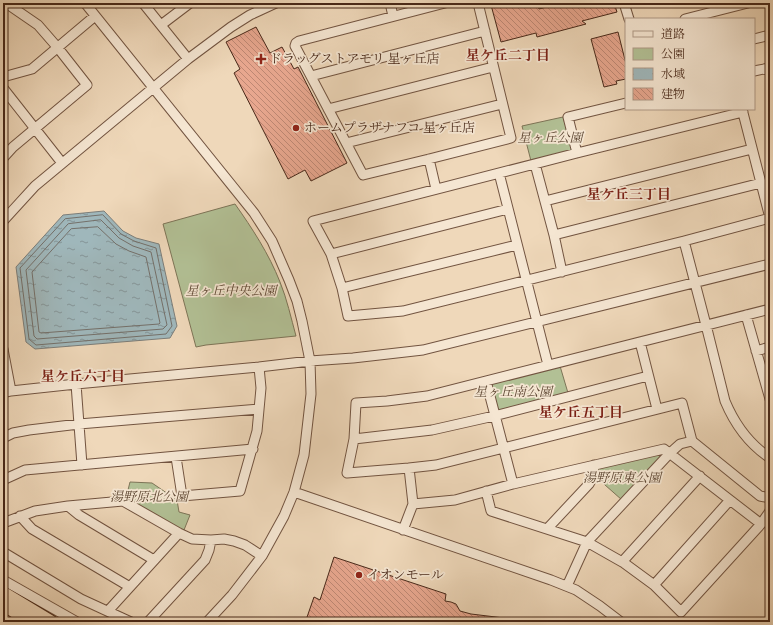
<svg xmlns="http://www.w3.org/2000/svg" width="773" height="625" font-family="'IM FELL Double Pica','Noto Serif JP',serif">
<defs>
<pattern id="water-ripples" width="26" height="14" patternUnits="userSpaceOnUse"><rect width="26" height="14" fill="#9fb7bb"/><path d="M2 4q2-2 4 0t4 0M15 11q2-2 4 0t4 0" fill="none" stroke="#849597"/></pattern>
<pattern id="building-back-hatch" width="6" height="6" patternUnits="userSpaceOnUse"><rect width="6" height="6" fill="#e8a78f"/><path d="M-1 5l2 2M0 0l6 6M5-1l2 2" fill="none" stroke="#be8874"/></pattern>
</defs>
<rect width="100%" height="100%" fill="#efd8ba"/>
<filter id="stains"><feTurbulence type="fractalNoise" baseFrequency=".005" numOctaves="4"/><feColorMatrix values="0 0 0 0 .2 0 0 0 0 .09 0 0 0 0 .02 0 0 0 .5 -.17"/></filter>
<radialGradient id="worn" r=".72"><stop offset=".6" stop-color="#630" stop-opacity="0"/><stop offset="1" stop-color="#630" stop-opacity=".3"/></radialGradient>
<path fill="#b2c095" stroke="#7d7457" d="M563,117l9,31 -2,4 -39,9 -9,-35z
M235,204c17,24 34,50 45,78 7,17 11,36 16,54l-90,9 -10,2 -33,-123z
M560,366l8,27 -68,17 -3,-2 -6,-23 2,-3z
M653,454l6,1 2,3 -39,42 -26,-23 3,-10z
M130,482l22,1 25,17 2,12 11,3 -6,15 -6,-1 -48,-28 2,-4 -5,-3z"/>
<path fill="url(#water-ripples)" stroke="#7c7e7a" d="M104,211l19,20 13,7 23,6 18,82 -7,12 -135,11 -9,-7 -10,-75 47,-52z"/>
<g fill="none" stroke-linecap="round" stroke-linejoin="round">
<path stroke="#74706a" stroke-width="1" d="M103,215l18,19 13,7 22,7 16,78 -6,8 -130,11 -7,-6 -9,-71 45,-49z
M101,220l18,18 14,8 18,6 16,73 -4,4 -126,10 -3,-3 -8,-66 42,-46z
M98,227l18,17 13,7 17,6 14,66 -1,1 -118,9 -2,-1 -7,-60 39,-43z"/>
</g>
<path fill="url(#building-back-hatch)" stroke="#482819" d="M497,3h40l2,6 23,-6h26l1,2 6,-2h19l3,9 -35,9 4,3 -49,13 -1,-4 -35,9 -10,-37z
M256,27l14,26 12,-6 12,22 4,-2 49,96 -36,18 -6,-11 -17,9 -54,-106 6,-4 -14,-27z
M618,32l8,32v15l-10,2 1,3 -13,3 -13,-48z
M334,557l112,37 -1,7 6,1 5,2 4,7 11,3 33,4v4h-193l-5,-2 8,-23 6,3z"/>
<g fill="none" stroke-linecap="round" stroke-linejoin="round">
<g stroke="#725441" stroke-width="11">
<path id="minor" d="M85,3l169,210 18,28 17,39 8,21 5,20 8,40 1,33 -7,61 -10,37 -10,24 -22,40 -30,39 -25,27
M143,3l45,56
M390,3l3,13
M445,3l-146,38 -3,2 -1,3 68,129 66,-16 82,-21 -33,-135
M624,3l5,16
M685,19l63,-16
M161,25l29,-22
M754,39l16,-4
M754,71l15,-3 1,3
M311,76l174,-45
M3,77l29,-8 63,-53
M3,88l59,75
M328,109l165,-42
M742,109l28,109
M743,112l-166,41 -264,68 18,33 11,34 6,28 55,-5 281,-70 86,-23
M346,143l156,-39
M577,153l-9,-36 58,-14
M3,158l10,-11 74,-62 -29,-37 -20,-23 -32,-22
M429,159l7,30
M535,164l19,71 8,37
M499,173l49,192
M545,201l207,-52
M3,221l32,-35 153,-127 43,-32 19,-12 26,-12
M554,235l207,-52
M684,241l22,84 19,76c10,24 24,43 45,57
M331,254l177,-45
M342,288l175,-43
M770,309l-343,87 -40,5 -31,2 -2,36 -7,34 62,-5 27,-3 246,-62 10,38 68,55 10,2
M746,315l24,84
M640,342l17,67
M3,349l8,42
M756,351l14,-4
M486,381l27,103
M76,384l6,81
M3,393l8,-2 65,-7 183,-17 51,-6 43,-3 70,-8 347,-86
M3,438l10,-5 16,-3 50,-6 180,-15
M354,439l78,-9 62,-14 154,-40
M176,457l6,39 58,-5 17,-60 4,-43 -2,-21
M3,480l22,-10 228,-21
M486,491l5,20 96,31 37,21 30,22 27,27 80,-88
M294,492l257,88 25,10 24,16 21,16
M413,504l42,-4 58,-16 151,-35 97,75 9,-13
M68,506l11,9 75,45
M20,516l12,13 98,58
M3,523l32,-12 33,-5 55,-5 56,32 13,6 19,1 13,-1 10,2 11,4 17,11
M547,529l42,-45 4,-7 1,-12
M403,530l10,-26 -4,-36
M3,552l78,47 50,23
M622,562l78,-86
M3,580l74,42
M654,585l76,-85
M567,586l20,-44 83,-89 10,-9 12,-3
M108,611l71,-78
M3,618l6,4
M148,622l57,-62 4,-10 2,-10"/>
</g>
<g stroke="#482819" stroke-width="15">
<path id="highway" d="M3,593l48,29
M3,604l29,18"/>
</g>
<use href="#minor" stroke="#f5e6d2" stroke-width="9"/>
<use href="#highway" stroke="#efd8ba" stroke-width="13"/>
</g>
<g fill="#8f2418" stroke="#f5e6d2" stroke-width="1.5">
<path d="M259 53h4v4h4v4h-4v4h-4v-4h-4v-4h4z"/>
<circle cx="296" cy="128" r="4"/>
<circle cx="359" cy="575" r="4"/>
</g>
<g text-anchor="middle" dominant-baseline="central" stroke-width="3.5" stroke-linejoin="round" paint-order="stroke">
<g font-size="13" fill="#482819" stroke="#f5e6d2" text-anchor="start">
<text x="269" y="59">ドラッグストアモリ 星ヶ丘店</text>
<text x="304" y="128">ホームプラザナフコ 星ヶ丘店</text>
<text x="367" y="575">イオンモール</text>
</g>
<g font-size="13" font-style="italic" fill="#5d4632" stroke="#f5e6d2">
<text x="550" y="138">星ヶ丘公園</text>
<text x="231" y="291">星ヶ丘中央公園</text>
<text x="513" y="392">星ヶ丘南公園</text>
<text x="622" y="478">湯野原東公園</text>
<text x="149" y="497">湯野原北公園</text>
</g>
<g font-size="14" font-weight="bold" fill="#7a1f14" stroke="#f5e6d2">
<text x="508" y="55">星ケ丘二丁目</text>
<text x="629" y="194">星ケ丘三丁目</text>
<text x="83" y="376">星ケ丘六丁目</text>
<text x="581" y="412">星ケ丘五丁目</text>
</g>
</g>
<rect width="773" height="625" fill="none" stroke="#efd8ba" stroke-width="16"/>
<rect x="4" y="4" width="765" height="617" fill="none" stroke="#482819" stroke-width="2"/>
<rect x="8" y="8" width="757" height="609" fill="none" stroke="#482819"/>
<rect x="625" y="18" width="130" height="92" fill="#f5e6d2" stroke="#b09a88"/>
<rect x="633" y="31" width="20" height="6" fill="#f5e6d2" stroke="#b09a88"/>
<text x="661" y="38" font-size="12" fill="#482819">道路</text>
<rect x="633" y="48" width="20" height="12" fill="#b2c095" stroke="#b09a88"/>
<text x="661" y="58" font-size="12" fill="#482819">公園</text>
<rect x="633" y="68" width="20" height="12" fill="url(#water-ripples)" stroke="#b09a88"/>
<text x="661" y="78" font-size="12" fill="#482819">水域</text>
<rect x="633" y="88" width="20" height="12" fill="url(#building-back-hatch)" stroke="#b09a88"/>
<text x="661" y="98" font-size="12" fill="#482819">建物</text>
<rect width="100%" height="100%" filter="url(#stains)"/>
<rect width="100%" height="100%" fill="url(#worn)"/>
</svg>
